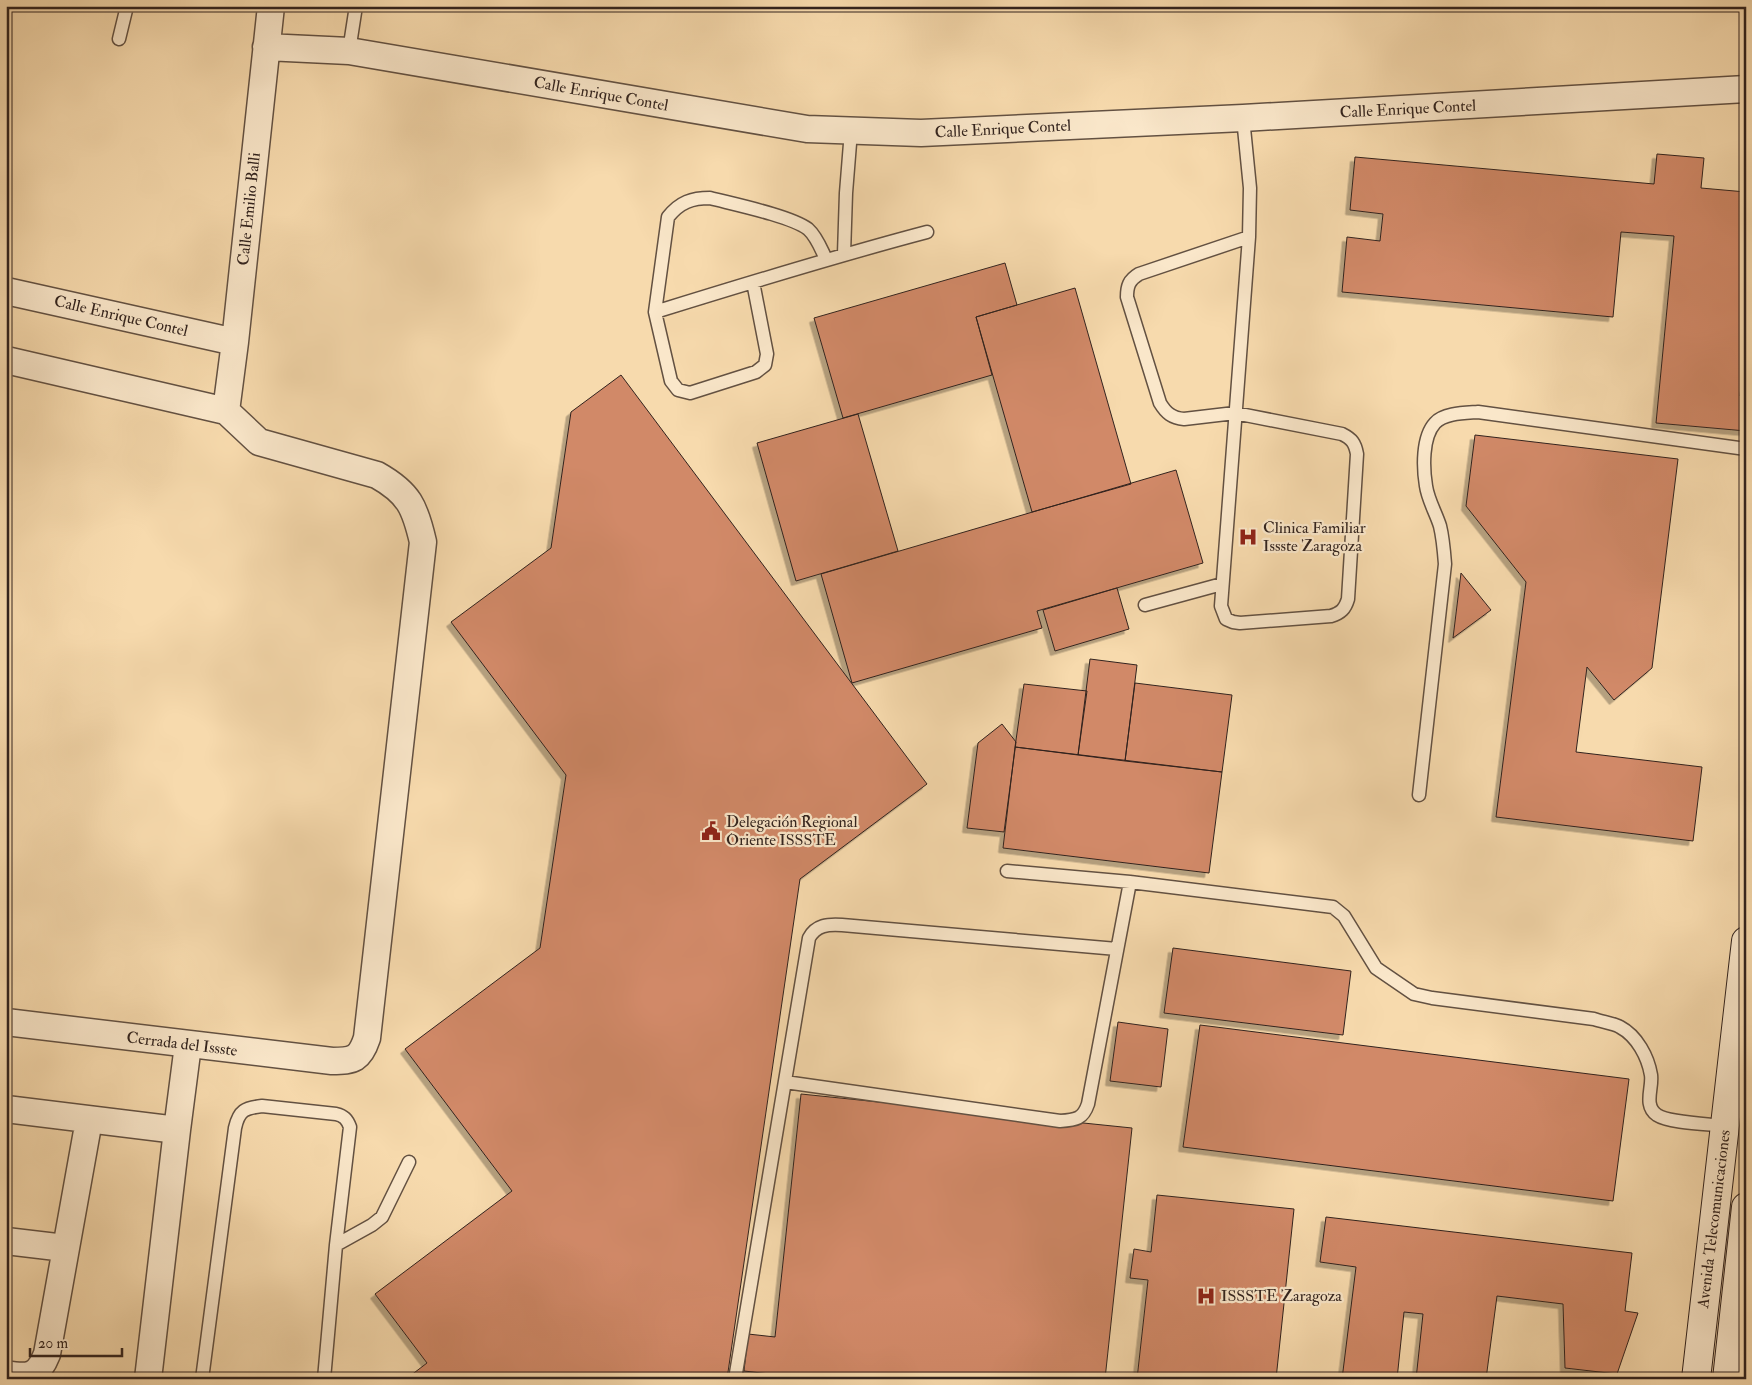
<svg xmlns="http://www.w3.org/2000/svg" width="1752" height="1385" font-family="'IM FELL Double Pica',serif">
<defs>
<filter id="shadow"><feDropShadow dx="-4.5" dy="4.5" stdDeviation="0" flood-color="#0004"/></filter>
</defs>
<rect width="100%" height="100%" fill="#f7daad"/>
<filter id="stains"><feTurbulence type="fractalNoise" baseFrequency=".004" numOctaves="4"/><feColorMatrix values="0 0 0 0 .2 0 0 0 0 .09 0 0 0 0 .02 0 0 0 .5 -.17"/></filter>
<radialGradient id="worn" r=".72"><stop offset=".6" stop-color="#630" stop-opacity="0"/><stop offset="1" stop-color="#630" stop-opacity=".3"/></radialGradient>
<path fill="#d18968" stroke="#32231e" filter="url(#shadow)" d="M1657,154l47,4 -3,30 45,4v147l-6,57 6,1v34l-90,-8 18,-187 -53,-4 -8,85 -271,-25 5,-55 33,4 3,-27 -33,-4 5,-53 299,27z
M1005,263l12,42 -41,12 16,58 -149,43 -29,-100z
M1075,288l56,196 -99,28 -56,-195z
M621,375l306,409 -127,95 -73,500h-321l21,-16 -52,-69 137,-103 -107,-142 135,-101 26,-173 -115,-153 100,-74 20,-136z
M858,414l40,137 -102,30 -39,-138z
M1475,435l203,24 -26,209 -38,32 -27,-33 -11,85 126,15 -9,74 -197,-24 30,-235 -60,-76z
M1176,470l27,93 -166,48 5,17 -190,55 -31,-109z
M1461,573l30,37 -38,28z
M1117,588l12,41 -74,22 -12,-41z
M1090,659l47,6 -12,96 -47,-6z
M1135,683l97,12 -10,77 -97,-11z
M1024,684l63,7 -9,64 -63,-8z
M1002,724l14,18 -12,90 -37,-4 11,-85z
M1015,747l207,25 -13,101 -206,-25z
M1173,948l178,23 -8,64 -179,-22z
M1118,1022l50,7 -7,58 -51,-6z
M1200,1025l429,54 -16,122 -430,-54z
M801,1094l331,34 -27,251h-318v-3l-43,-5 4,-37 27,3z
M1157,1195l137,14 -18,170h-139l11,-99 -18,-2 4,-29 17,3z
M1326,1217l306,36 -7,58 13,2 -21,61 -52,-6 -2,-64 -66,-8 -11,83h-70l7,-65 -19,-2 -7,67h-55l14,-112 -36,-5z"/>
<g fill="none" stroke-linecap="round" stroke-linejoin="round">
<g stroke="#635142" stroke-width="15">
<path id="lane" d="M119,39l8,-33
M349,51l7,-45
M1243,118l7,70 -1,49 -28,369 5,13 7,3 7,1 91,-7c10,-3 14,-7 17,-17l9,-145c-2,-11 -5,-15 -15,-20l-107,-21 -51,6c-12,-1 -18,-6 -24,-16l-33,-106c0,-11 2,-17 12,-23l110,-37
M844,254l2,-61 5,-62
M753,282l14,72 -2,11 -9,7 -66,21 -12,-3 -7,-9 -16,-69c90,-28 181,-56 272,-80
M655,312l13,-95c12,-15 24,-19 42,-19 23,6 81,18 98,31 9,8 13,20 18,30
M1145,605l77,-21
M1419,795l26,-231c-1,-13 -2,-26 -5,-38 -4,-13 -12,-26 -14,-40 -3,-18 -4,-49 9,-63 9,-10 30,-10 43,-11l268,37
M1007,871l123,11 203,25 11,9 32,52 38,26 18,4 162,21c8,3 19,4 26,8 17,9 28,30 31,48 2,13 -8,30 6,40 12,8 52,9 68,11
M785,1082l275,39c16,-1 23,-2 28,-17l42,-222
M336,1245l36,-20 10,-8 27,-55
M202,1379l33,-251c4,-18 10,-20 27,-22l74,8c8,2 11,5 14,13l-14,118 -12,134
M735,1379l74,-441c7,-13 19,-14 33,-13l275,24"/>
</g>
<g stroke="#635142" stroke-width="29">
<path id="street" d="M266,47l83,4 458,78 114,4 322,-15 503,-29
M6,291l229,51
M6,360l220,51
M226,411l9,-69 36,-336
M6,1022l326,39c22,0 28,-2 35,-23l56,-496c-8,-35 -14,-49 -46,-67l-118,-33 -33,-31
M6,1109l171,21
M6,1241l59,7
M6,1374c23,4 32,3 41,-20l42,-234
M148,1379l29,-249 11,-85"/>
</g>
<g stroke="#32231e" stroke-width="30">
<path id="secondary" d="M1696,1379l50,-438
M1727,1379l19,-172"/>
</g>
<use href="#lane" stroke="#fae7ca" stroke-width="12"/>
<use href="#street" stroke="#fae7ca" stroke-width="26"/>
<use href="#secondary" stroke="#fae7ca" stroke-width="28"/>
</g>
<defs>
<g id="hospital-bare" transform="scale(1.5)"><path d="M-5-5h3v3.5h4V-5h3V5h-3V1.5h-4V5h-3Z" fill="#8f2418" stroke="#fae7ca" stroke-width="2.5" paint-order="stroke"/></g>
<g id="civic-bare" transform="scale(1.5)"><path d="M-.6-6.5H3V-4.5H.6V-3L4-1V1h2V6H-6V1h2V-1L-.6-3ZM-1.2 2.5V6h2.4V2.5Z" fill="#8f2418" stroke="#fae7ca" stroke-width="2.5" paint-order="stroke"/></g>
</defs>
<g fill-rule="evenodd">
<use href="#hospital-bare" x="1248" y="537"/>
<use href="#civic-bare" x="711" y="831"/>
<use href="#hospital-bare" x="1206" y="1296"/>
</g>
<g text-anchor="middle" dominant-baseline="central" stroke-width="4.5" stroke-linejoin="round" paint-order="stroke">
<g font-size="16" fill="#32231e" stroke="#fae7ca">
<text transform="translate(601 94) rotate(10)">Calle Enrique Contel</text>
<text transform="translate(1408 109) rotate(-3)">Calle Enrique Contel</text>
<text transform="translate(1003 129) rotate(-3)">Calle Enrique Contel</text>
<text transform="translate(249 209) rotate(-84)">Calle Emilio Balli</text>
<text transform="translate(121 316) rotate(13)">Calle Enrique Contel</text>
<text transform="translate(182 1044) rotate(7)">Cerrada del Issste</text>
<text transform="translate(1714 1219) rotate(-83)">Avenida Telecomunicaciones</text>
</g>
<g font-size="16" fill="#32231e" stroke="#fae7ca" text-anchor="start">
<text x="1263" y="528">Clinica Familiar<tspan x="1263" dy="18">Issste Zaragoza</tspan></text>
<text x="726" y="822">Delegación Regional<tspan x="726" dy="18">Oriente ISSSTE</tspan></text>
<text x="1221" y="1296">ISSSTE Zaragoza</text>
</g>
</g>
<rect width="1752" height="1385" fill="none" stroke="#f7daad" stroke-width="25"/>
<rect x="8" y="8" width="1737" height="1370" fill="none" stroke="#32231e" stroke-width="2.5"/>
<rect x="12" y="12" width="1727" height="1360" fill="none" stroke="#32231e"/>
<path d="M30 1348v8h92v-8" fill="none" stroke="#32231e" stroke-width="2.5"/>
<text x="38" y="1348" font-size="15" fill="#32231e" stroke="#fae7ca" stroke-width="4" paint-order="stroke">20 m</text>
<rect width="100%" height="100%" filter="url(#stains)"/>
<rect width="100%" height="100%" fill="url(#worn)"/>
</svg>
